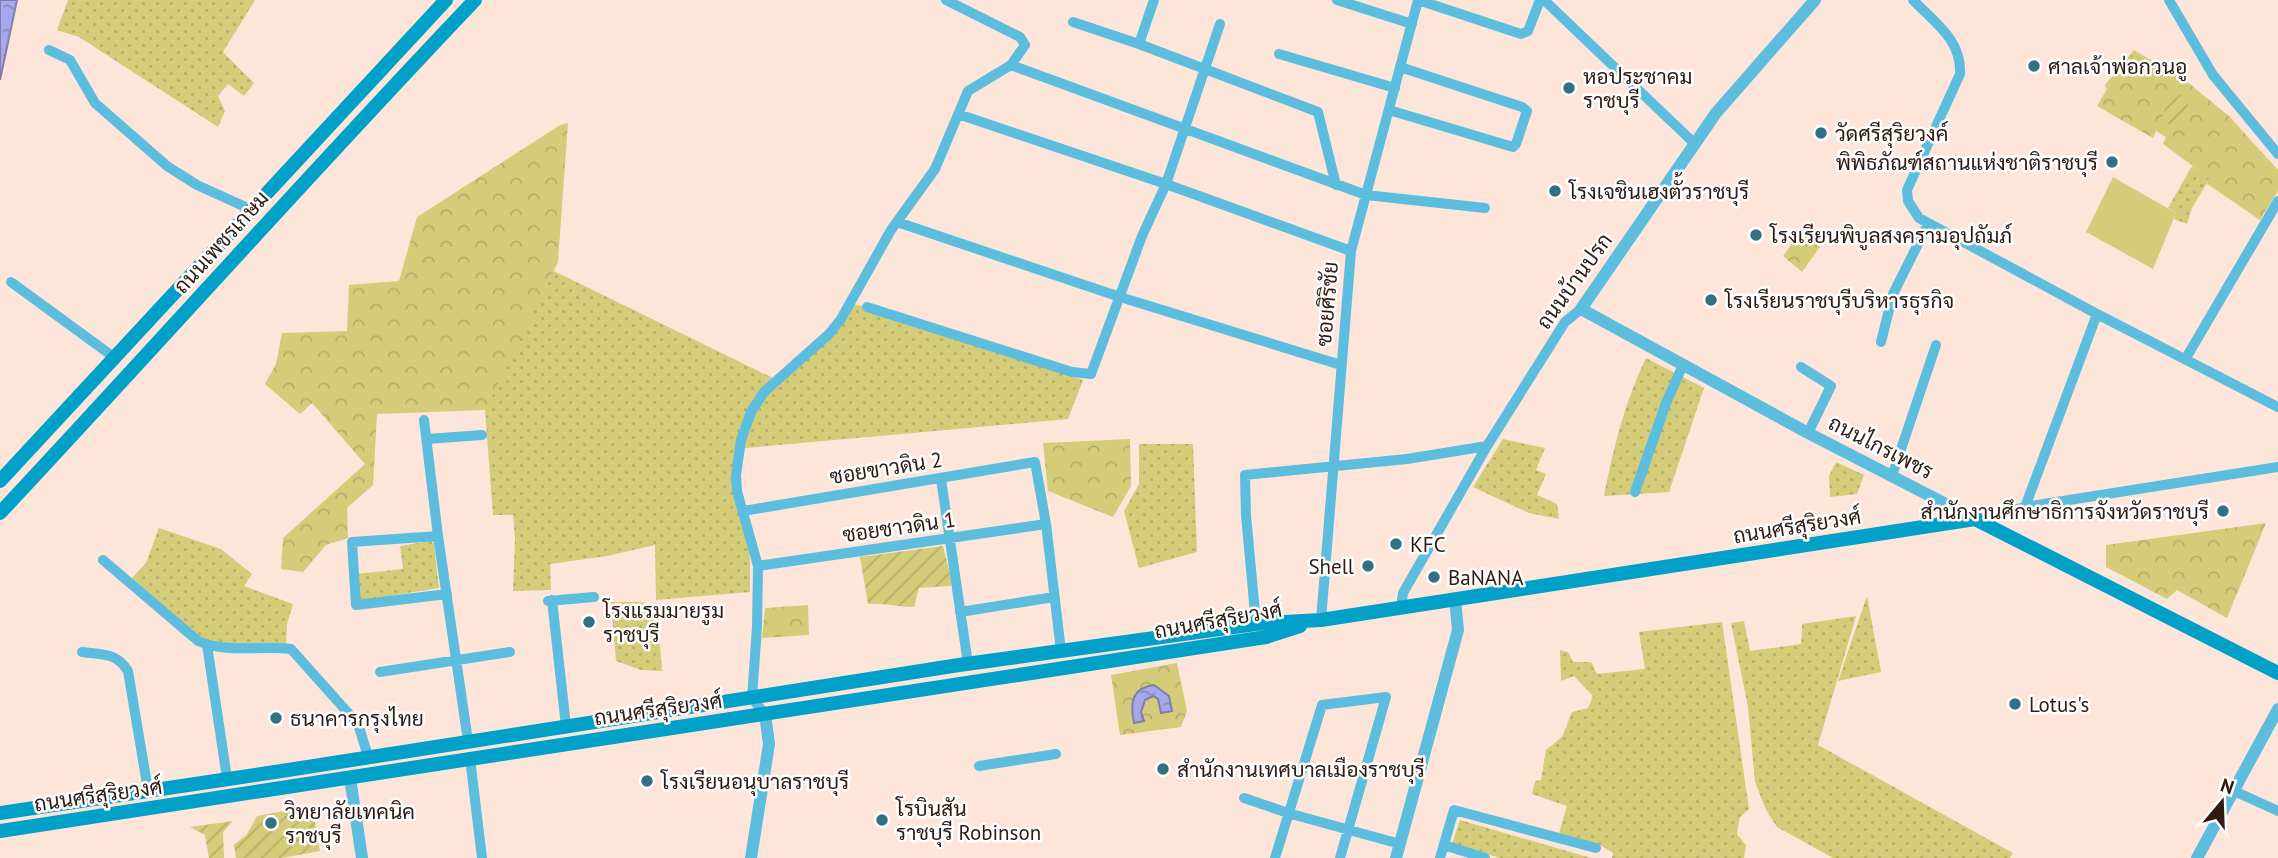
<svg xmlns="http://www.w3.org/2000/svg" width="2278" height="858" font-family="'PT Sans',Sarabun,sans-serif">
<defs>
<pattern id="grass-dots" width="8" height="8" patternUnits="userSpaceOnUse" patternTransform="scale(1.75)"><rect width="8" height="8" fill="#d4cc79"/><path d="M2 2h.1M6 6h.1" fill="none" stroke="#b6af68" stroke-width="1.8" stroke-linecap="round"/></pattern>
<pattern id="forest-crowns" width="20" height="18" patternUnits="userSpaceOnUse" patternTransform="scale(1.75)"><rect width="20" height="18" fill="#d4cc79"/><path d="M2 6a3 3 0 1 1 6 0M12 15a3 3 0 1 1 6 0" fill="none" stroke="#b6af68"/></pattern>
<pattern id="garden-furrows" width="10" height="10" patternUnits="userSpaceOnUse" patternTransform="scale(1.75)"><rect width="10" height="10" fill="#d4cc79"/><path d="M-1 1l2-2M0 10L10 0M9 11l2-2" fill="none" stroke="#b6af68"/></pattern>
<pattern id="water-ripples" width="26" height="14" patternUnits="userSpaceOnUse" patternTransform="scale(1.75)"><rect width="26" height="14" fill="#a6a7ec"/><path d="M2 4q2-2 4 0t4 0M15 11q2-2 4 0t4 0" fill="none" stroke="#8887be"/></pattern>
</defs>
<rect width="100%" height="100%" fill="#fee5da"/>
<path fill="url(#grass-dots)" d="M68,0h187l-32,52 31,31 -10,13 -16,-12 -10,12 7,15 -7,16 -139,-90 -22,-7z
M2192,166l18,12 -18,30 -5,16 -13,-5 2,-6 -8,-5z
M554,271l223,109 75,-76 15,3 216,73 -15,39 -333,30 15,110v33l-94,8 -1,-55 -48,11 -57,8 1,26 -38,1 2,-53 -2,-23h-20l-8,-105 -34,-56z
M1646,358l58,30 -35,104 -65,4c9,-47 21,-95 42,-138z
M1503,439l42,9 -9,22 10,4 -9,21 20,9 2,15 -30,-6 -56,-26z
M1139,444h54l4,108 -58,16 -15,-57 15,-27z
M1836,462l28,13 -7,19 -27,3 -1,-21z
M159,528l62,21 31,25 -8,12 49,18 -6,20 -1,24 -79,-3 -78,-64 17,-18z
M430,541l4,3 5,44 -80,13 -3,-27 47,-5 -3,-23z
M1867,596l14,76 -43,9z
M611,602h30l16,8 5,61 -21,-1 -25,-9z
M1856,616l-38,129 195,108 -3,5h-177l-56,-31 -11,-17 -11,-28 -7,-75 -17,-84 13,-2 6,30 51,-7 1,-20z
M1722,622l27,187 -9,8 -3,17 9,11 -2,13h-132l1,-5 -13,-8 -41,-12 8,-27 -35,-12 3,-13 6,-1 5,-30 16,-13 10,-25 16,-4 5,-12 -19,-20 -13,5 -1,-31 8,2 5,10h18l6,12 48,-5 -6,-37z
M1460,820l131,38h-91l-48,-14z"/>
<path fill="url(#forest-crowns)" d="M2134,50l52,31 43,35 49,54v21l-18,29 -53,-36 2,-6 -46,-34 3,-7 -10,-6 -3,7 -56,-32 10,-17 -2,-4z
M568,123l-10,139 -73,148 -108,4 -4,71 -26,23 1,30 -22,7 -23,27 -22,-3 2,-31 82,-74 -53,-61 -12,11 -35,-30 11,-20 6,-31 65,-2 2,-46 50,-4 18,-64 143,-92z
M1801,231l19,16 -18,25 -19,-16z
M1130,439l1,47 -18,31 -65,-26 -5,-48z
M2266,523l-39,95 -50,-28 -10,9 -61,-32v-22z
M808,605l1,30 -47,3 3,-30z
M1177,663l10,48 -6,16 -61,8 -9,-60z"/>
<path fill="url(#garden-furrows)" d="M2178,94l8,3 2,8 -8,17 -6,4 -8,-3 -3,-5c0,-9 7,-20 15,-24z
M943,546l8,32v8l-32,2 -5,19c-17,0 -30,-4 -46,-3l-8,-47z
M312,806l8,45 -38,7h-46l-2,-13 13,-11 10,-18z
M233,821l-10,11 1,26h-15l-4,-23 -15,-8z"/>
<path fill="#d4cc79" d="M2113,177l63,36 -23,56 -67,-37z"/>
<path fill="url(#water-ripples)" stroke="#837daa" stroke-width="2" d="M0,0h17l-17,80z
M1154,685l15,11 3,15 -11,2 -3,-14 -5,-3 -8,4 -4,12 3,9 -10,2c-4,-19 -3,-35 20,-38z"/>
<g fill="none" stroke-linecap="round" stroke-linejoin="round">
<path stroke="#5dbdde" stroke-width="10" d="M1337,0l75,24
M1418,0l103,34 7,-3 12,-31
M1544,0l150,143
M1913,0c21,22 49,40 47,74l-53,116 1,11 11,17 178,96 181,93
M2169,0l44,75 65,79
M1073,22l66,22 179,68 18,73
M1139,44l15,-44
M49,50l21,10 25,43 72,63 30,19 53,24
M1279,54l116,34
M1011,65l355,130 119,13
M1389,110l124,37 3,-3 11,-33 -5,-4 -122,-40
M958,114l208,70 185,67
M897,222l223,75 221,68
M11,282l104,76
M867,307l205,65 19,2 51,-138 24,-52 54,-160
M1881,342l12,-48 35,-70
M2186,358l92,-157
M1801,367l30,19 -23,47
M424,420l14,116 30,205
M427,439l55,-4
M1892,476l44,-131
M941,479l27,185
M1635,492l31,-89 17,-38
M2025,507l72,-193
M743,511l292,-49 11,62 15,127
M1975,519l50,-12 253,-40
M438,536l-86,6 4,63 91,-11
M103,560l95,81c30,13 62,4 93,8l67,75 10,32
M758,566l288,-42
M552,600l14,126
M548,601l46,-4
M1401,608l2,-15 84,-147 78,-124 16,-13
M960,612l94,-15
M1321,620l30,-369 67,-251
M1256,624l-10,-109 -1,-40 162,-16 80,-13
M207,645l20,133
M82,652c20,3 34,0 46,19l20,119
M380,672l130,-20
M765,714l-13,-16 5,-71 1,-61 -21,-75 -1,-16 5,-35 10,-28 13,-20 65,-58 12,-15 50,-89 44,-61 33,-78 43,-26 14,-20 -5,-8 -74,-37
M470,758l12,100
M979,766l77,-12
M2234,791l44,20
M1244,798l44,15 112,31
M1444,845l41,13
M1275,858l47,-153 64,-8 -46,161
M1440,858l14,-48 142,38"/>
<path stroke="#5dbdde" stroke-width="12" d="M1815,0l-99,113 -135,196 227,124 167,86
M350,778l12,80
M751,858l18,-114 -4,-30
M1396,858l62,-228 -3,-30
M2197,858l81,-149"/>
<path stroke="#00a0c8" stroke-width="14" d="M0,481l446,-481
M0,513c159,-170 314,-344 475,-513
M0,813l275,-41 684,-107 304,-42 58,-3 654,-101 303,154
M0,831c422,-62 844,-132 1266,-194l34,-11"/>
</g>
<g fill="#317085" stroke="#fff" stroke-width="2.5">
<circle cx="2034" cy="66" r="7"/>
<circle cx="1569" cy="88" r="7"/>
<circle cx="1821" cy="133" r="7"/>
<circle cx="2112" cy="162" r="7"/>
<circle cx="1555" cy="191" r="7"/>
<circle cx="1756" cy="235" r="7"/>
<circle cx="1711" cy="300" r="7"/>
<circle cx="2223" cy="511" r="7"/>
<circle cx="1396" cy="544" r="7"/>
<circle cx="1368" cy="566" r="7"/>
<circle cx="1434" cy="577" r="7"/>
<circle cx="589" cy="622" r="7"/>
<circle cx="2015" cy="704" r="7"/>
<circle cx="276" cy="718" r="7"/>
<circle cx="1163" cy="769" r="7"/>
<circle cx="647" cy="781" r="7"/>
<circle cx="882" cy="820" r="7"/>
<circle cx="271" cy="823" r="7"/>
</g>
<g text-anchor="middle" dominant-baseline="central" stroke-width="5" stroke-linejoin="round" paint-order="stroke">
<g font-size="21" fill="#301a11" stroke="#fff" text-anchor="start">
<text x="2048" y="66">ศาลเจ้าพ่อกวนอู</text>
<text x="1583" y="76">หอประชาคม<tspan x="1583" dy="24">ราชบุรี</tspan></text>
<text x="1835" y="133">วัดศรีสุริยวงค์</text>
<text x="2098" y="162" text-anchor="end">พิพิธภัณฑ์สถานแห่งชาติราชบุรี</text>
<text x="1569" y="191">โรงเจชินเฮงตั้วราชบุรี</text>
<text x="1770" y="235">โรงเรียนพิบูลสงครามอุปถัมภ์</text>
<text x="1725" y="300">โรงเรียนราชบุรีบริหารธุรกิจ</text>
<text x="2209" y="511" text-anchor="end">สำนักงานศึกษาธิการจังหวัดราชบุรี</text>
<text x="1410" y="544">KFC</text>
<text x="1354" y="566" text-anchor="end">Shell</text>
<text x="1448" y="577">BaNANA</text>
<text x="603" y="610">โรงแรมมายรูม<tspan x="603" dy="24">ราชบุรี</tspan></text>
<text x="2029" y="704">Lotus's</text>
<text x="290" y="718">ธนาคารกรุงไทย</text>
<text x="1177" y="769">สำนักงานเทศบาลเมืองราชบุรี</text>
<text x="661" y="781">โรงเรียนอนุบาลราชบุรี</text>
<text x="896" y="808">โรบินสัน<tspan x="896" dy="24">ราชบุรี Robinson</tspan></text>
<text x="285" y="811">วิทยาลัยเทคนิค<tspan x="285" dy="24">ราชบุรี</tspan></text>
</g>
<g font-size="21" fill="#301a11" stroke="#fff">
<text transform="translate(221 242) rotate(-48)">ถนนเพชรเกษม</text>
<text transform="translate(1574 281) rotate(-54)">ถนนบ้านปรก</text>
<text transform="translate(1327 304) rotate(-85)">ซอยศิริชัย</text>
<text transform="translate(1881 447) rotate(27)">ถนนไกรเพชร</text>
<text transform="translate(886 468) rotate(-9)">ซอยขาวดิน 2</text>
<text transform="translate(1797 526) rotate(-9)">ถนนศรีสุริยวงศ์</text>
<text transform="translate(899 527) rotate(-8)">ซอยชาวดิน 1</text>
<text transform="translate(1218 620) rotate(-10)">ถนนศรีสุริยวงศ์</text>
<text transform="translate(658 709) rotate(-8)">ถนนศรีสุริยวงศ์</text>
<text transform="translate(98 795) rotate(-8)">ถนนศรีสุริยวงศ์</text>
</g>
</g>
<g transform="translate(2222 802) rotate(19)" stroke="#ffffff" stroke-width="5" paint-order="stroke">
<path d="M0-5L12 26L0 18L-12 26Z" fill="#301a11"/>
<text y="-10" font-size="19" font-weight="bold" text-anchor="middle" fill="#301a11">N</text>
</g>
</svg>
